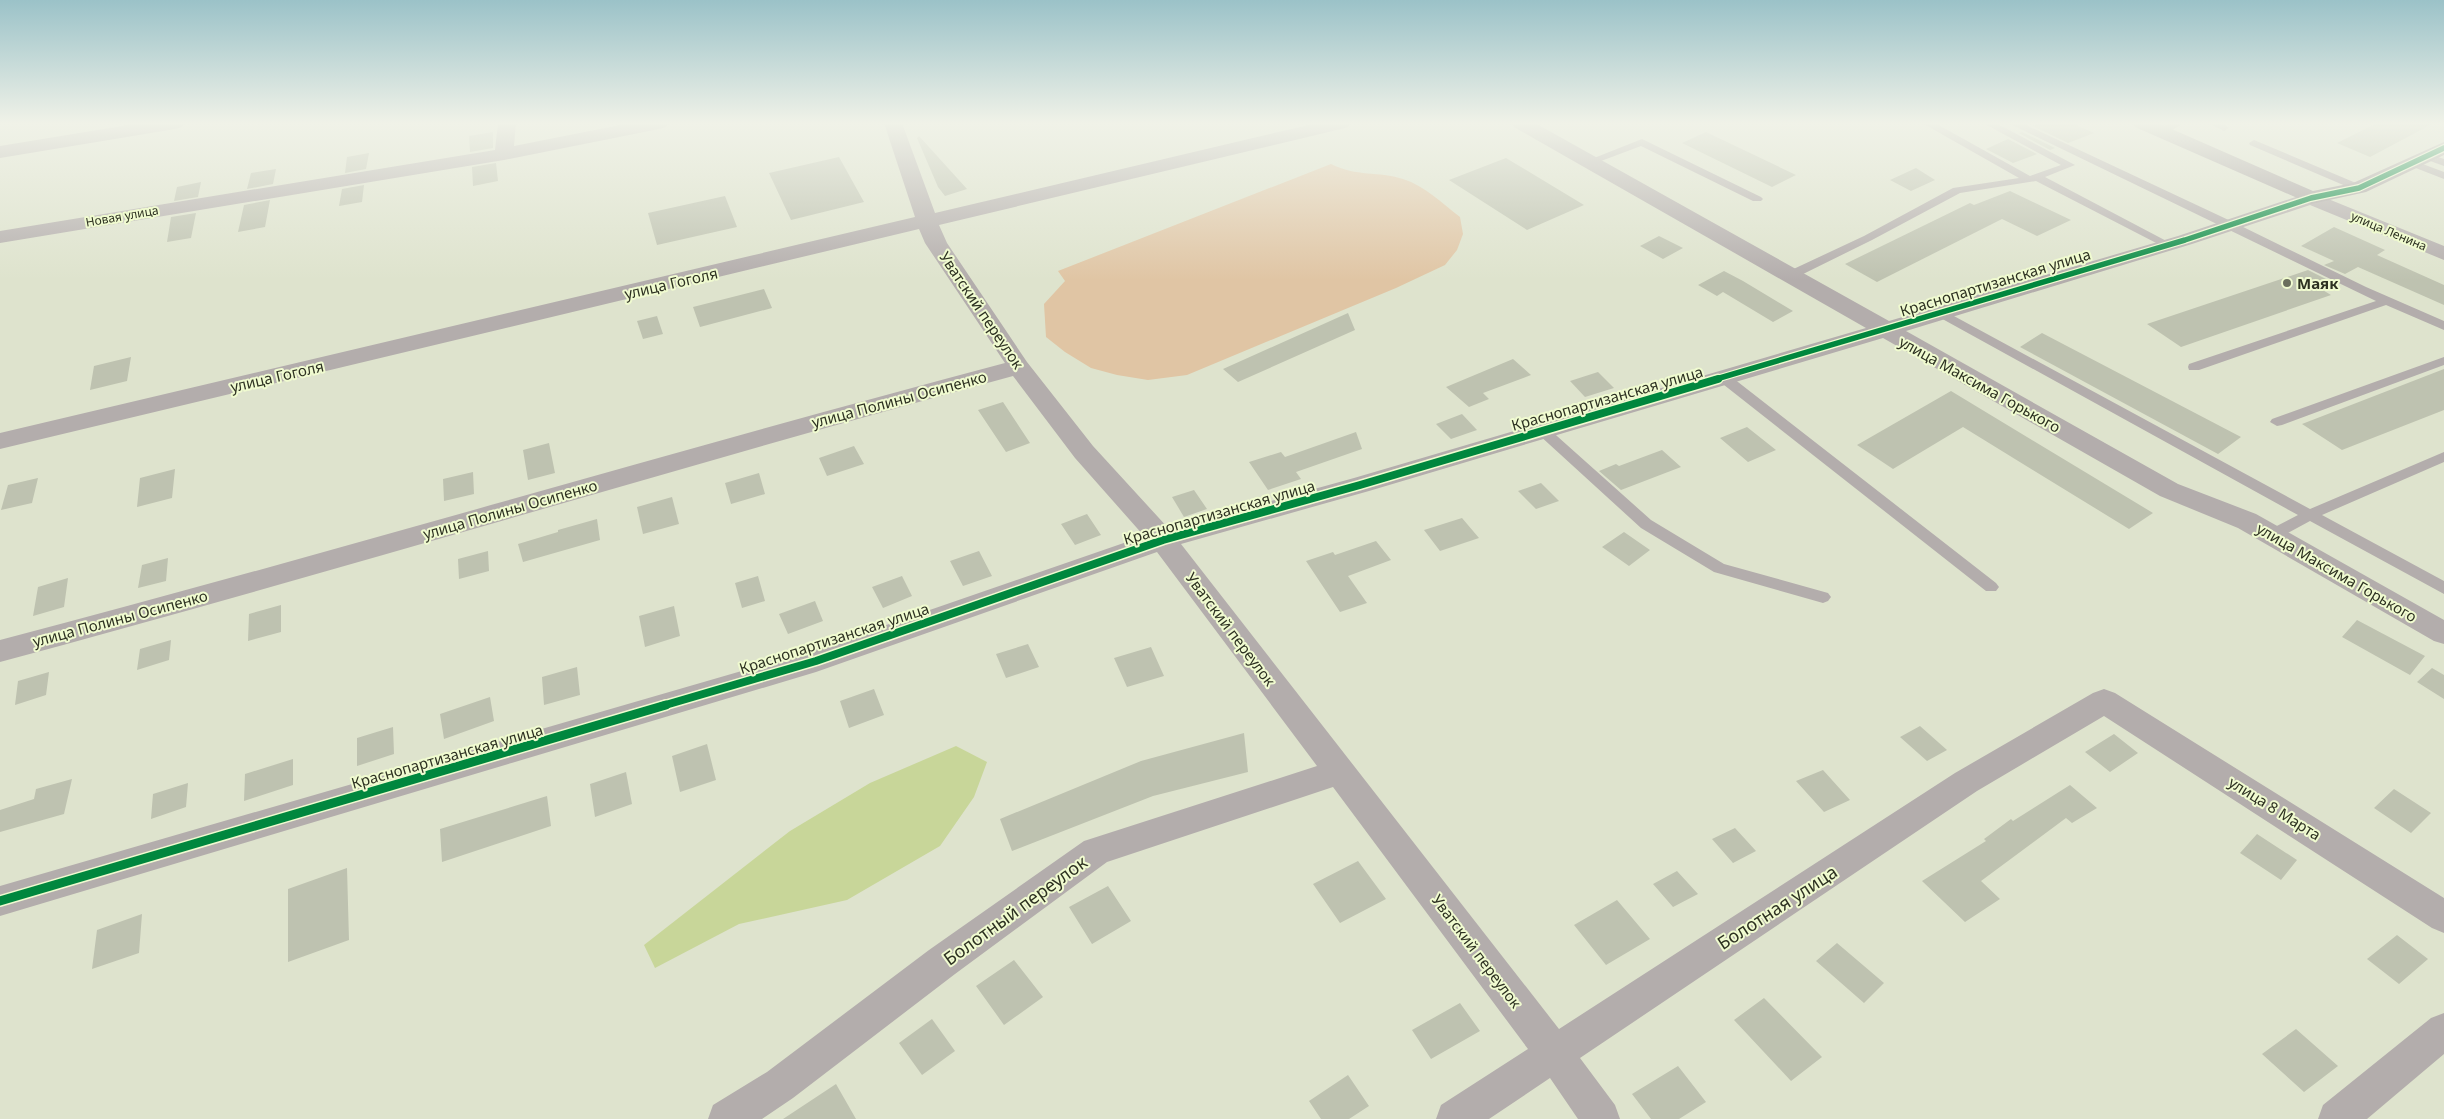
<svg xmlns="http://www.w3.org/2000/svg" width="2444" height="1119" font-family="'Noto Sans',sans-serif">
<rect width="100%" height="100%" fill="#dee3cd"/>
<path fill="#e0c5a4" d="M1331,164c26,13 47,7 72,15 22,7 39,24 57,38l3,17 -6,16 -12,15 -49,23 -209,87 -39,5 -31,-5 -26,-7 -26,-16 -19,-15 -2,-33 21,-23 -7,-10z"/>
<path fill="#c8d699" d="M956,746l31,16 -13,35 -34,49 -93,54 -108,24 -84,44 -11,-23 146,-114 80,-48z"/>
<path fill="#bec2b0" d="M2040,123h31l23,10 -26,10 -35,-17z
M2377,123h57l-64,34 -33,-14z
M493,132v16l-23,4 -1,-16z
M1706,132l90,43 -24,12 -90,-44z
M2022,132l33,16 -5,2 -31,-17z
M919,136l48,53 -22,7 -7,-9 -21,-49z
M2008,139l29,15 -24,9 -27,-14z
M369,153l-3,16 -21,4 2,-16z
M839,157l25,45 -73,18 -22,-47z
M1506,158l78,47 -57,25 -78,-50z
M496,163l2,18 -25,5 -1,-19z
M1916,168l19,12 -24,11 -21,-11z
M276,169l-3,15 -26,5 4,-16z
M201,182l-3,15 -24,4 3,-14z
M364,185l-2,17 -23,4 3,-17z
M2010,191l61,29 -34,16 -35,-17 -125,63 -32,-18 125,-61 4,2z
M725,196l12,31 -80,18 -9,-32z
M270,200l-5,27 -27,5 6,-27z
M196,213l-5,25 -24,4 4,-25z
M2334,227l51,23 -8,5 67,30v20l-86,-38 -13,7 -21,-9 10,-4 -33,-15z
M1659,236l24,12 -20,11 -23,-13z
M2308,270l24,12 -11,7 10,6 -150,52 -34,-23z
M1724,271l19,10 50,30 -20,11 -50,-30 -6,4 -19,-11z
M764,289l8,19 -72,19 -7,-20z
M1348,313l7,17 -117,52 -15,-13z
M657,316l6,18 -20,5 -6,-18z
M2042,333l199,104 -23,17 -198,-107z
M131,357l-4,24 -37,9 4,-24z
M1513,359l18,16 -48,18 6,6 -20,8 -23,-20z
M2444,369v41l-102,40 -40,-26z
M1598,372l16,16 -29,9 -15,-16z
M1951,391l202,122 -24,16 -166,-102 -70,42 -36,-24z
M1003,402l27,41 -24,9 -28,-42z
M1462,414l15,16 -26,9 -15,-15z
M1747,427l29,23 -28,12 -28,-24z
M1356,432l6,17 -66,23 5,7 -33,11 -19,-28 32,-10 4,5z
M549,443l6,30 -27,7 -5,-30z
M854,446l10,18 -37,12 -8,-18z
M1662,450l19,17 -60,23 -22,-19 17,-7 3,2z
M175,469l-3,29 -35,9 3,-29z
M473,472l1,22 -30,7 -1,-22z
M759,473l6,21 -34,10 -6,-21z
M38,478l-6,25 -31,7 7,-25z
M1541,483l18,18 -23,8 -18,-18z
M1194,490l13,19 -23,8 -12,-20z
M672,497l7,27 -36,10 -6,-27z
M1087,514l14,21 -26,10 -14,-21z
M1462,518l17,20 -39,13 -16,-21z
M597,519l3,21 -77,22 -5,-18 40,-12v-2z
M1624,532l26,18 -21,16 -27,-19z
M1376,541l15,19 -43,16 19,27 -27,9 -34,-51 27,-9 2,3z
M488,551l1,20 -30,8 -1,-20z
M979,551l13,25 -29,10 -13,-25z
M168,558l-2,23 -28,7 4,-23z
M758,576l7,25 -23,7 -7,-25z
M902,576l10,20 -29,12 -11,-21z
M68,578l-4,29 -31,9 5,-29z
M815,601l8,20 -35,13 -9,-20z
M281,605v27l-33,9 1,-27z
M674,606l6,30 -35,11 -6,-31z
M2357,620l68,36 -15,19 -68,-38z
M171,640l-2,20 -32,10 3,-21z
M1028,644l11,23 -33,11 -10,-24z
M1151,647l13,29 -37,11 -13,-29z
M577,667l3,28 -36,10 -2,-28z
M2432,668l12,7v24l-27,-17z
M49,672l-3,23 -31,10 3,-24z
M874,689l10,26 -35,13 -9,-27z
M490,697l4,24 -50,18 -4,-25z
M1920,726l27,24 -20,11 -27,-24z
M393,727l1,27 -37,12v-28z
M1244,733l4,39 -95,24 -141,55 -12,-32 141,-58z
M2114,734l24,19 -28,19 -25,-20z
M707,744l9,36 -36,12 -8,-36z
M293,759v26l-49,16 1,-27z
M1823,770l27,30 -26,12 -28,-31z
M626,772l6,32 -37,13 -5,-33z
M72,779l-8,35 -64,18v-22l34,-11 2,-10z
M188,783l-2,24 -35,12 2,-25z
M2070,785l27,23 -25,15 -6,-5 -85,63 19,18 -35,23 -43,-41 64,-40 -2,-2 27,-20 2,2z
M2394,789l37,24 -20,20 -37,-25z
M547,796l4,30 -109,36 -2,-33z
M1735,828l21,23 -23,12 -21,-24z
M2257,834l40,26 -16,20 -41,-27z
M1358,861l28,38 -46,24 -27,-39z
M347,868l2,72 -61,22v-73z
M1677,871l21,23 -25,13 -20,-23z
M1108,886l23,35 -39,23 -23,-37z
M1617,900l33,39 -44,26 -32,-40z
M142,914l-3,39 -47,16 5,-39z
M2397,935l31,24 -29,25 -32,-25z
M1837,943l47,40 -20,20 -48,-42z
M1014,960l29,37 -39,28 -28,-39z
M1764,998l58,59 -31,24 -57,-61z
M1460,1003l20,28 -49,28 -19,-29z
M932,1019l23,32 -33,24 -23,-32z
M2296,1029l42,37 -34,26 -42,-38z
M1678,1066l28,36 -27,17h-28l-19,-25z
M1348,1075l21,31 -20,13h-28l-12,-18z
M836,1084l20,35h-73z"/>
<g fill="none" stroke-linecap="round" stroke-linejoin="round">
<path fill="#b3adac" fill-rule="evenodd" d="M1922,123h13l95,53 31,-11 -78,-42h13l79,42 -30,12 129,68 -2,2h-8l-128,-66 -76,12 -88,47 -79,39h-8l-2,-3 2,-3 79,-37 89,-48 66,-10z
M2008,123h14l213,100 131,64 78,34v9l-58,-25 -187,65h-10l-1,-3 1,-3 187,-63z
M2171,123h13l-19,11h-8v-4z
M2208,123h14l7,5 -5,3z
M1642,139l119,58 2,2 -2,2h-8l-112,-55 -48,18 -4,1 -5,-3z
M2254,140l109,46 1,2 -5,3 -4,-1 -105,-45 -1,-2z
M2426,153l18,6v7l-22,-8v-4z
M2412,160l32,12v7l-36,-14v-4z
M1941,309l369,200 134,-57v10l-122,53 122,66v13l-134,-73 -33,18h-10l-2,-4 2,-4 31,-16 -361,-199 -2,-3z
M2444,357v8l-162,60 -5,1 -7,-4 2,-3z
M1724,374l5,1 267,208 3,4 -3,4h-10l-267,-210 -2,-3 2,-3z
M1543,427l5,1 103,92 73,44 104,29 3,4 -3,4 -5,2 -109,-31 -73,-44 -103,-94 -2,-3z"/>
<path fill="#b3adac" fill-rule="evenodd" d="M140,123h44l-2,4 -7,2 -175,29v-12z
M498,123h18l-2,23 116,-23h38l-2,4 -7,2 -155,31 -504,83v-12l495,-81z
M884,123h18l33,90 382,-90h33l-2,4 -7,2 -402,96 8,18 80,119 66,84 76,83 185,-51 512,-150 -352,-201 -2,-4h23l354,198 289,-85 133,-44 133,54v14l-134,-55 -118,39 -286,87 272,153 78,30 188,106v24l-10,-3 -196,-113 -78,-32 -277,-158 -514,153 -188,53 378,485 396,-256 138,-80 11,-4 11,4 329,205v35l-12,-5 -328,-212 -127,75 -397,267 35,47 5,14h-42l-28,-41 -61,41h-53l5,-14 87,-56 -195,-262 -226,75 -152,112 -162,124 -31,21h-54l5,-14 54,-33 162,-122 155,-109 233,-75 -160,-214 -341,120 -816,244v-30l811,-235 333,-115 -69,-78 -62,-82c-338,92 -674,195 -1013,286v-22c336,-88 669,-188 1005,-277l-80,-120 -6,-14 -919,220v-16l915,-216z
M2444,1013v41l-77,65h-49l5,-14 108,-87z"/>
<path fill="#a8a2a1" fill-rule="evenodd" d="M2133,123h25l155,68 40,-8 91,-41v13l-78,37 -55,12 -176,-77z"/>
<g stroke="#f0fbd0" stroke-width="8">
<path id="cycleway-far2" d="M1713,380l472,-140 126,-42 48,-10 85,-40"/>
</g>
<g stroke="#f0fbd0" stroke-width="11">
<path id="cycleway-far1" d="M662,706l154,-45 347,-121 197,-55 358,-106"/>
</g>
<g stroke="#f0fbd0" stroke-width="12">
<path id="cycleway" d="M0,901l666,-196"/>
</g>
<use href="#cycleway-far2" stroke="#00873e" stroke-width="5.5"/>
<use href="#cycleway-far1" stroke="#00873e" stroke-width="8"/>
<use href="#cycleway" stroke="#00873e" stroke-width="9"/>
</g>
<linearGradient id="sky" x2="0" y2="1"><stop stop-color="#9bc2c8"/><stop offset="0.44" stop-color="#f0f2e8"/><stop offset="1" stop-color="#f0f2e8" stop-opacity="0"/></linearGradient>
<rect width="2444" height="280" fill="url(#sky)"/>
<circle fill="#6b6f5d" stroke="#f0fbd0" stroke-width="2" cx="2287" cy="283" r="5"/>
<g text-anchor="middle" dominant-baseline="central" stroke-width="4" stroke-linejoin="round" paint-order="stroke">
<g font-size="12" fill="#2d3121" stroke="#f0fbd0">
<text transform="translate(122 216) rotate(-10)">Новая улица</text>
<text transform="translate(2389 231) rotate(23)">улица Ленина</text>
</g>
<g font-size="15" fill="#2d3121" stroke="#f0fbd0">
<text transform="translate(1995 282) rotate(-17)">Краснопартизанская улица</text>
<text transform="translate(671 283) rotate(-13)">улица Гоголя</text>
<text transform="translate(982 310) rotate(56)">Уватский переулок</text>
<text transform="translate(277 376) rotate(-13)">улица Гоголя</text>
<text transform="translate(1980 384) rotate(29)">улица Максима Горького</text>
<text transform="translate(1607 398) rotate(-16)">Краснопартизанская улица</text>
<text transform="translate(899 399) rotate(-15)">улица Полины Осипенко</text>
<text transform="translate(510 509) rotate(-16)">улица Полины Осипенко</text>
<text transform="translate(1219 512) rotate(-16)">Краснопартизанская улица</text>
<text transform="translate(2337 572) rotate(30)">улица Максима Горького</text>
<text transform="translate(120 618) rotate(-15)">улица Полины Осипенко</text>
<text transform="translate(1231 629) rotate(53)">Уватский переулок</text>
<text transform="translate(834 638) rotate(-18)">Краснопартизанская улица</text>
<text transform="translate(447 756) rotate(-16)">Краснопартизанская улица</text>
<text transform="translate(2275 808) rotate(32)">улица 8 Марта</text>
<text transform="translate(1477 951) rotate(53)">Уватский переулок</text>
</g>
<g font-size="15" font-weight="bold" fill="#2d3121" stroke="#f0fbd0" text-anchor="start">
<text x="2297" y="283">Маяк</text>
</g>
<g font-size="18" fill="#2d3121" stroke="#f0fbd0">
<text transform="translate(1777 907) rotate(-33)">Болотная улица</text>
<text transform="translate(1015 910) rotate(-36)">Болотный переулок</text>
</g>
</g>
</svg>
